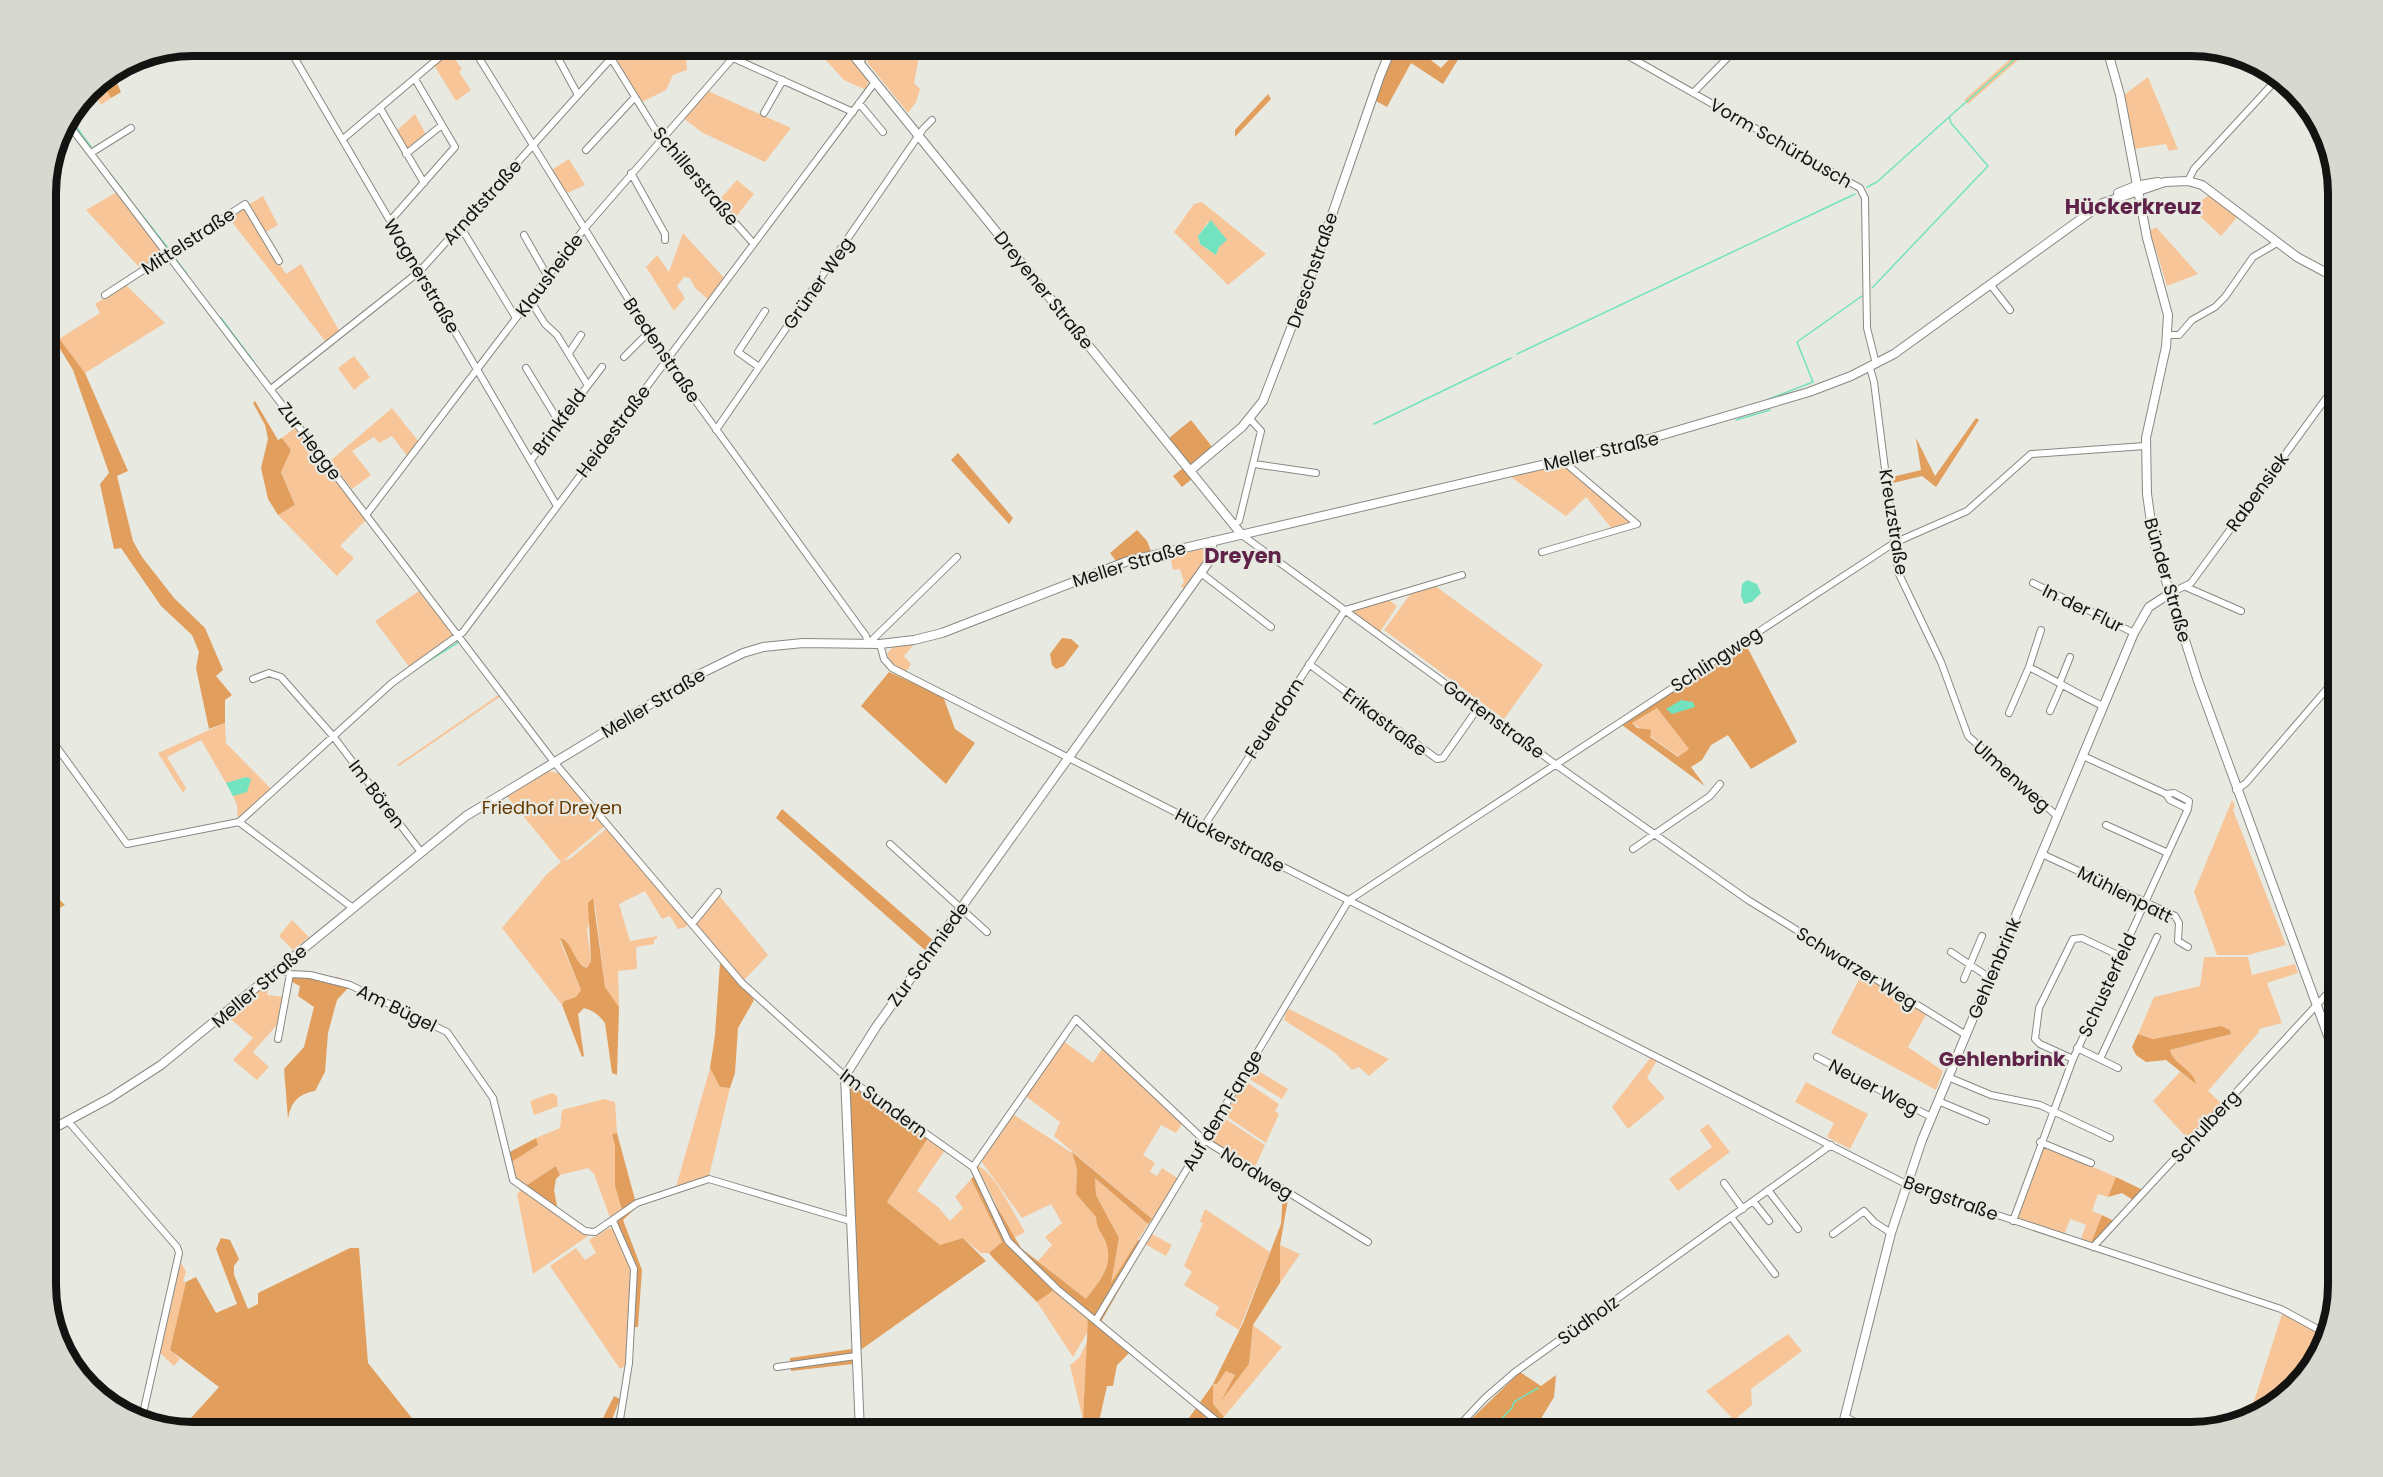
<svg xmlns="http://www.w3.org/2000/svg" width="2383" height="1477" font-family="Poppins,sans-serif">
<rect width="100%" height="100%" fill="#e8eae2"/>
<path fill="#f7c598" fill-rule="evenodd" d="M626,45h23l3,6 20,-6h13l2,25 -14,5 -7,15 -24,12 -27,-44z
M812,45h29l28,33 -3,12 -22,-10z
M871,45h12l12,15 9,-15h9l7,6 -6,32 6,6 -4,13 -8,11 -41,-51z
M2026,45h9l-67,59 -4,-4z
M450,52l12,17 -3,3 12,18 -15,11 -22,-36z
M2148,77l30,72 -9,2 -3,-7 -33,5 -9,-54z
M101,79l10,19 -10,7 -10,-19z
M708,91l83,37 -26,34 -62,-29 -20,-15z
M415,114l11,21 -18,15 -13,-18z
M569,159l16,26 -20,9 -15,-23z
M737,180l17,14 -19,24 -16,-18z
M117,192l46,62 -22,15 -55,-59z
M2210,195l28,21 -17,20 -31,-29z
M263,196l15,29 -14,8 -16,-28z
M1202,202l64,52 -38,31 -54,-53 20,-28zM1208,222l11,25 -3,8 -16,-11 -2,-8z
M244,207l42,67 15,-10 39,68 -14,10 -98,-125z
M2156,227l42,47 -31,12 -17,-55z
M683,233l42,46 -16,21 -14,-12 -5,-10 -6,-1 -7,9 8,12 -11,13 -28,-44 11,-12 12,17z
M125,284l40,39 -80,50 -26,-34 41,-26 -5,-9z
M354,356l16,21 -16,13 -16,-22z
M392,408l27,34 -11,15 -16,-21 -13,7 -5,-6 -22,14 19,24 -19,14 -22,-28z
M297,426l70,93 -27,27 14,12 -17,18 -59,-61 17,-10 -14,-34 10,-21 -9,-12z
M1564,464l69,59 -20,7 -27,-33 -20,19 -58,-41z
M1203,546l7,7 -26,36 -3,-3 3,-4 -4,-13 -7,1 -3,-14z
M1434,585l109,80 -39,54 -120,-89 28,-38z
M419,591l36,45 -45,32 -35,-47z
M1389,600l8,6 -17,26 -28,-21z
M915,643l-11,13 7,8 -5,8 -16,-10 -3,-8 6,-7z
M500,694l1,2 -102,70 -2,-1z
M1657,708l32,41 -10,8 -47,-34z
M225,723l1,20 45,46 -33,32 -1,-16 -4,-9 13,-19 -20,6 -25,-43 -34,17 19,31 -3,5 -25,-40z
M548,771l14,3 43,52 -42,35 8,-3 36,-30 81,95 -2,4 -8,2 -8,-13 -8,3 -17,-28 -26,13 11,37 27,-5v2l-3,2v4l-18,3 1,22 -19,2 1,36 -14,-20 -10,-82 -8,25 4,31 -4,7 -10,-6 -11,-21h-6l21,49 -5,7 -12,4 -2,4 -60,-77 45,-54 14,-12 -55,-67z
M2232,800l3,6 -2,4 53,135 -38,10h-31l-23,-63z
M718,894l50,61 -25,26 -47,-56z
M292,920l17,17 -16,13 -14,-14z
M2204,957h44l4,18 43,-11 3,9 -31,10 15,40 -23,6v3l-51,59 14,13 -31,34h-4l-34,-37 27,-29 16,11c-7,-14 -21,-18 -26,-33l61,-16 -1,-4 -9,-4 -68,13 -15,-5 16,-37 46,-11z
M1862,974l65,39 -19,34 35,24 -7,19 -105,-57z
M271,981l-4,14 19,2 -5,28 -5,1 -23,26 16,15 -12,13 -24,-20 20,-22 -25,-21z
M1287,1008l102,51 -20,17 -10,-9 -7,3 -18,-18 -50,-32z
M1062,1040l31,23 10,-16 80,75 -7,11 -15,-8 -18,30 12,8 -5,9 7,4 5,-8 17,11 -27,40 -98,-83 6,-14 -36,-27z
M1651,1057l6,3 -10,18 18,20 -37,31 -16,-22z
M1252,1067l36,22 -6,10 -36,-22z
M710,1068l10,19 10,1 -21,88 -33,11z
M1243,1080l36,24 -4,7 4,3 -13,29 -40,-27 -1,-4z
M1806,1082l62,32 -18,35 -23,-12 7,-14 -39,-21z
M552,1093l5,3 1,10 -24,9 -4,-14z
M604,1099l11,3 2,31 -5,1 3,12v40l7,25 -11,9 -17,-46 -6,-6 -28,7 -4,-9 -32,21 -11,-12 -3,-12 27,-18 -1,-7 24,-10 2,-18z
M1011,1113l61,40 5,16 -1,25 20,23c0,12 6,15 10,26 8,23 -7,39 -20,57l-48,-39 14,-16 -7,-8 17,-14 -11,-19 -29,14 -41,-57v-3z
M1224,1118l41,27 -11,24 -44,-28 -1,-3 11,-19z
M1708,1124l22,28 -52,39 -9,-12 43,-32 -12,-17z
M928,1138l17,12 -28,41 21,16 12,14 13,-13 -8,-11 16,-18 31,63 -13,11h-8l-18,-15 -23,7 -53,-43z
M2041,1144l75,33 -8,20 -10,-3 -6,17 10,4 -11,28 -10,-4 5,-14 -16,-6 -6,16 -48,-17z
M976,1165c18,5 40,53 49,67l-12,6z
M1095,1178l53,46 -38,61 9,-47 -23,-43z
M521,1190l67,46 -55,38 -16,-80z
M1205,1209l65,43 -31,78 -24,-15 4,-8 -35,-22 8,-13 -8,-6 19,-43 -3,-1z
M609,1228l5,1 18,40 -5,96 -7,4 -70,-103 26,-18 9,12 11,-7 -7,-13z
M1152,1234l20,11 -6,11 -21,-12z
M1280,1245l20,9 -20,29z
M181,1262l5,10 -3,9 3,1 -16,68 10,9 -6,7 -14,-13z
M1055,1289l33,29v13l-15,26 -36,-55z
M2282,1314l37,19 -11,35 -44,44 -15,5z
M1253,1325l29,22 -58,70 -11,-13v-20h4l9,-13 9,4 -10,20 24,-31z
M1788,1334l14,17 -51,38 1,16 -18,15 -28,-29z
M1087,1342l-4,78 -13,-55 9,-7z
M1207,1416l13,10 -5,6h-22z"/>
<path fill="#e19e5d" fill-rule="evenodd" d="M1402,45h10l29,23 13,-14 5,4 -16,26 -32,-21 -24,44 -13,-7 17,-41z
M112,72l9,20 -10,6 -10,-19z
M1268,94l3,5 -36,38v-7z
M58,337l27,36 43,98 -11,5 16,65 9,16 32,41 31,30 18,42 -7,6 16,19 -7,5v23l-16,6 -13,-61 3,-16 -7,-17 -31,-29 -40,-58 -7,1 -14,-65 9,-11 -36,-103 -19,-31z
M255,401l23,39 4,-2 9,12 -10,22 14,33 -17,10 -10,-16 -7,-31 7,-29 -3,-14 -12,-22z
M1976,418l3,2 -43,67 -14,-11 -33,8 -1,-6 33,-8 -5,-32 19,38z
M1191,420l22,28 -28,21 8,9 -11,9 -9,-11 10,-8 -20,-25z
M958,453l55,65 -4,6 -58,-64z
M1137,530l10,11 4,10 -35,10 -6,-8z
M1062,638l9,1 8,7 -15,20 -8,3 -4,-4 -2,-11z
M1745,643l52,99 -46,27 -23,-34 -17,10 -9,15 -11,7 14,19 -83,-61zM1657,708l32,41 -11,8 -28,-20 1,-7 -14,-2 -5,-5z
M889,672l54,24 12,33 20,14 -29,41 -85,-78z
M782,809l152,132 -8,10 -150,-133z
M45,886l20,19 -20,11z
M593,898l12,89 14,20 -2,68 -5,-2 -7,-50c-6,-8 -11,-12 -21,-15l-6,6 6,42 -2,1 -20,-52 2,-4 12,-4 5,-7 -21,-52c13,3 13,26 27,30l4,-7 -3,-58z
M720,962l34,38 -16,28 -3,45 -5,15 -10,-1 -10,-19 5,-33z
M293,977h44l12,5 -1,6 -11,12 -9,33 -3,39 -10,19c-17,3 -24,11 -27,28l-4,-50 20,-22 10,-40 -16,-11 2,-10 -8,-4z
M2221,1026l9,4 1,4 -61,16c4,15 24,20 26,34l-30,-24 -20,2 -10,-7 -4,-8 6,-13 15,5z
M853,1084l75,54 -41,64 53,43 23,-7 23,23 -127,90 -13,-263z
M617,1133l20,74 -14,13 19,50 -4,57h-4l3,-59 -20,-45 6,-9 -8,-28v-40l-3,-12z
M536,1138l2,7 -28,18 -2,-10z
M1072,1152l80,67 -4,5 -53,-46 1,17 23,43 -8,45 27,-43 7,4 -43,76 1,9 28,22 -14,14 -4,21h-6l-9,40 -15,-6 5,-102 -30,-31 -21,15 -43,-43 -5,-6 13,-11 -31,-63 6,-6 44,75 65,51c13,-17 28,-33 20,-56 -4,-11 -10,-14 -10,-26l-20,-23 1,-25z
M556,1166l4,9 -4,4 -2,11 4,21 -34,-24z
M2116,1177l27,13 -48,54 -4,-1 11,-28 12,6 19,-21 -11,-7 -14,4z
M1283,1190l6,4 -9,51v38l-27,42 -4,39 -28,37 14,-26 -9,-4 -9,13h-4v20l11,13 -4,4 -11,-8 -17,19h-13l34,-48 30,-61 38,-99z
M221,1238l9,2 9,19 -5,7v9l14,34 10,-5v-11l92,-45h9l9,115 55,69h-231l-11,-3 38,-42 -49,-37 16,-68 10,-5 20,36 21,-9 -21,-55z
M852,1349l1,15 -62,7 -1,-13z
M1520,1372l21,14 15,-11 -2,22 -21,35h-75z
M614,1396l6,3 -13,33h-11z"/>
<path fill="#73e2be" d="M1211,220l16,20 -8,7 -3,8 -16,-11 -2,-8z
M1747,580l10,4 4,9 -9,9 -8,2 -3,-8 1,-12z
M1681,700l12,2 2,5 -23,7 -6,-5z
M246,777l5,2 -4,13 -14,4 -7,-13z"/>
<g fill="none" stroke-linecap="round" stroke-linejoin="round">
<path stroke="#73e2be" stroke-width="1.5" d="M69,117l22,30
M112,176l19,25
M1867,187l10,-5 71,-64
M134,205l34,43
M174,257l13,17
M1872,288l116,-122 -37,-43 -2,-6 82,-72
M221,318l33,44
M1517,354l338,-160
M277,393l56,74
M1769,399l44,-17 -16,-40 65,-46
M1736,420l34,-10
M1374,424l137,-66
M336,471l29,38
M373,519l25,33
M406,562l14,19
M425,663l34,-21
M1085,1432v-3
M1489,1432l23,-24 2,-6 24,-14"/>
<g stroke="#888983" stroke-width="8">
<path id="street" d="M287,45l270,461
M353,45l12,3 5,-3
M471,45l195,315 200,276 2,8
M551,45l27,50
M606,45l5,13 50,81 92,104
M704,45l149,67
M1609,45l251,143 5,10 2,130 9,36
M860,64l8,-19
M1693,93l47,-48
M859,103l24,29
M380,108l44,75
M764,113l19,-33
M66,121l488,641 188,221 103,93 128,91 35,74 49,48 173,143
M343,139l111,-94
M586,150l49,-53
M91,153l40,-25
M406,154l36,-29
M631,173l34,61v6
M2188,181l6,-12 84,-91
M390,221l65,-74 -40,-68
M460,226l56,92
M524,235l24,42
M1990,284l20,26
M105,295l140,-91 34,57
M530,300l15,24 12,11 30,49
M2168,335h11l13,-15 23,-13 10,-10 28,-40 24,-14
M569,353l12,-18
M624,357l25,-25
M759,367l-21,-15 27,-41
M526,368l33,54
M1870,368l4,14 24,190 43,90 27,74 89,80
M271,389l149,-118 203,-226
M716,430l207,-301 9,-9
M531,460l71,-93
M1562,460l75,64
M1254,464l62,9
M366,515l218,-286 160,-184
M1234,525l5,-4 22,-90 -11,-12
M1242,535l313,229 193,136 218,135
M1542,552l95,-28
M1201,573l70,54
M2033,583l101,50
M2186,587l55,24
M2169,594l22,-11 147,-201
M1345,610l117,-35
M868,644l89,-87
M880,644l4,15 8,9 1018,518 371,123 44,24
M1309,664l128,95 6,-1 35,-50
M2029,667c26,13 48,27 74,39
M253,679l16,-6 12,4 52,59 88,116
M2060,682l10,-25
M2050,711l11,-25
M2009,713l20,-46 12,-37
M45,731l82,113 112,-22 153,-139 71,-51 412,-550
M2083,756l83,38 4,6 18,9
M2236,790l10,-7 92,-107
M239,822l114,86
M2106,825l62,28
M1204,826l141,-216
M890,844l97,88
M1633,849l77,-53 10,-12
M2042,854l133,62 4,7 -1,18 10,6
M692,924l26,-32
M1951,952l39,26
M280,969l10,5 20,1 40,10 97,47 46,66 20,82 72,51 10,1 42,-29 72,-24 141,42
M1964,979l18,-43
M278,1039l12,-65
M2077,1048l41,20
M1817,1057l114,60
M2073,1059l-33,-15 -5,-5 4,-31 34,-69 9,-1 38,18
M2100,1059l57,-122
M1948,1077l43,18 49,10 70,33
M1938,1101l48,20
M68,1121l109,126 2,6 -37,165
M2040,1142l51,21
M973,1167l103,-148 128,121 164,102
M1724,1183l19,26
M1768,1190l30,39
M1753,1201l16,20
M1731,1217l44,57
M613,1221l21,48 -5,94 -11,69
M2013,1221l60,-162 115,-250 1,-8 -15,-8 -8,1
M1833,1234l31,-23 10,11 17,11
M2093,1247l245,-265
M1096,1320l253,-420 545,-357 73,-32 64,-57 114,-8
M777,1367l79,-11
M1845,1417l31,15
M1453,1432l32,-34 30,-26 316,-227"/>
</g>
<g stroke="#888983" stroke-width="10">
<path id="secondary" d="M845,45l397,490
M2106,45l14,50 27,143 21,77 -2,32 -20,91 1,56 7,49 44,138 140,382
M2118,193l17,-7 23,-4
M1191,470l51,-43 21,-26 45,-117 72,-208 7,-17 10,-14
M45,1133l65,-35 51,-33 305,-249 234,-142 43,-21 20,-6 40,-4 77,1 34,-4 28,-7 186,-72 500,-116 181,-53 42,-16 43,-22 209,-151 62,-21 23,-1 14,4 95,72 41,22
M860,1432l-15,-356 31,-49 334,-467 3,-19
M1841,1432l50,-199 31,-93 212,-507 15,-26 20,-13"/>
</g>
<use href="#street" stroke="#fff" stroke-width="6"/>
<use href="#secondary" stroke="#fff" stroke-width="8"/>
</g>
<g text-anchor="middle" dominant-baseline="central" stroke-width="4.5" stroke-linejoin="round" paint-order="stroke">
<g font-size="18" fill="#131311" stroke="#e8eae2">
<text transform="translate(1781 143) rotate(30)">Vorm Schürbusch</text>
<text transform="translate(696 176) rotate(50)">Schillerstraße</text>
<text transform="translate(482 202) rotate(-48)">Arndtstraße</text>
<text transform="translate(188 241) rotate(-33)">Mittelstraße</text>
<text transform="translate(1312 270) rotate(-71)">Dreschstraße</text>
<text transform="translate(549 275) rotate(-53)">Klausheide</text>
<text transform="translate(422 276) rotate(59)">Wagnerstraße</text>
<text transform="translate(818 283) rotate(-55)">Grüner Weg</text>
<text transform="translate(1044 290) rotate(51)">Dreyener Straße</text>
<text transform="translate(662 350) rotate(56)">Bredenstraße</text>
<text transform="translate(559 422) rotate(-54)">Brinkfeld</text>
<text transform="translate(613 431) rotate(-53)">Heidestraße</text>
<text transform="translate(310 441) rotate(53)">Zur Hegge</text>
<text transform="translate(1601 451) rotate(-13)">Meller Straße</text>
<text transform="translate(2257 492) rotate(-54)">Rabensiek</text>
<text transform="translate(1894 522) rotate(81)">Kreuzstraße</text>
<text transform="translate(1129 564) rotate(-17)">Meller Straße</text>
<text transform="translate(2168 580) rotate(74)">Bünder Straße</text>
<text transform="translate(2083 608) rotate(26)">In der Flur</text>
<text transform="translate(1716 659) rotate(-33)">Schlingweg</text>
<text transform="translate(653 703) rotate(-31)">Meller Straße</text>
<text transform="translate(1274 718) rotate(-57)">Feuerdorn</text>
<text transform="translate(1494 719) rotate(36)">Gartenstraße</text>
<text transform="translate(1385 722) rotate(37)">Erikastraße</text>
<text transform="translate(2012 776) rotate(42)">Ulmenweg</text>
<text transform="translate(377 794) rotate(53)">Im Bören</text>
<text transform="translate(1230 840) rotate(27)">Hückerstraße</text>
<text transform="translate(2125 894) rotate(27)">Mühlenpatt</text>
<text transform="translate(928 954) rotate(-54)">Zur Schmiede</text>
<text transform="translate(1857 968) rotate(32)">Schwarzer Weg</text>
<text transform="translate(1994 968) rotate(-67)">Gehlenbrink</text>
<text transform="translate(2107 985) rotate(-65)">Schusterfeld</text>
<text transform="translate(259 986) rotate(-40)">Meller Straße</text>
<text transform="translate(397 1008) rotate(26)">Am Bügel</text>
<text transform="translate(1874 1087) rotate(28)">Neuer Weg</text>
<text transform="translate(884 1103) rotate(36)">Im Sundern</text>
<text transform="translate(1222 1110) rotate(-59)">Auf dem Fange</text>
<text transform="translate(2205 1126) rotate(-47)">Schulberg</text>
<text transform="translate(1257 1173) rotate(32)">Nordweg</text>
<text transform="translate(1951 1198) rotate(20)">Bergstraße</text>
<text transform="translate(1588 1320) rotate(-36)">Südholz</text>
</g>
<g font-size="18" fill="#653903" stroke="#e8eae2">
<text x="552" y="807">Friedhof Dreyen</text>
</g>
<g font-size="20" font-weight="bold" fill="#5f234a" stroke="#e8eae2">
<text x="2002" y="1059">Gehlenbrink</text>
</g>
<g font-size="21" font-weight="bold" fill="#5f234a" stroke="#e8eae2">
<text x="2133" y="206">Hückerkreuz</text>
<text x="1243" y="555">Dreyen</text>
</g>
</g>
<path d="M0 0H2383V1477H0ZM193 56H2191A137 137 0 0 1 2328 193V1285A137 137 0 0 1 2191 1422H193A137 137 0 0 1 56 1285V193A137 137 0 0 1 193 56Z" fill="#d7d9d1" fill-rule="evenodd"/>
<path fill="none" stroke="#131311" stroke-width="8" d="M193 56H2191A137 137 0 0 1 2328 193V1285A137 137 0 0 1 2191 1422H193A137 137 0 0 1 56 1285V193A137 137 0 0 1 193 56Z"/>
</svg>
